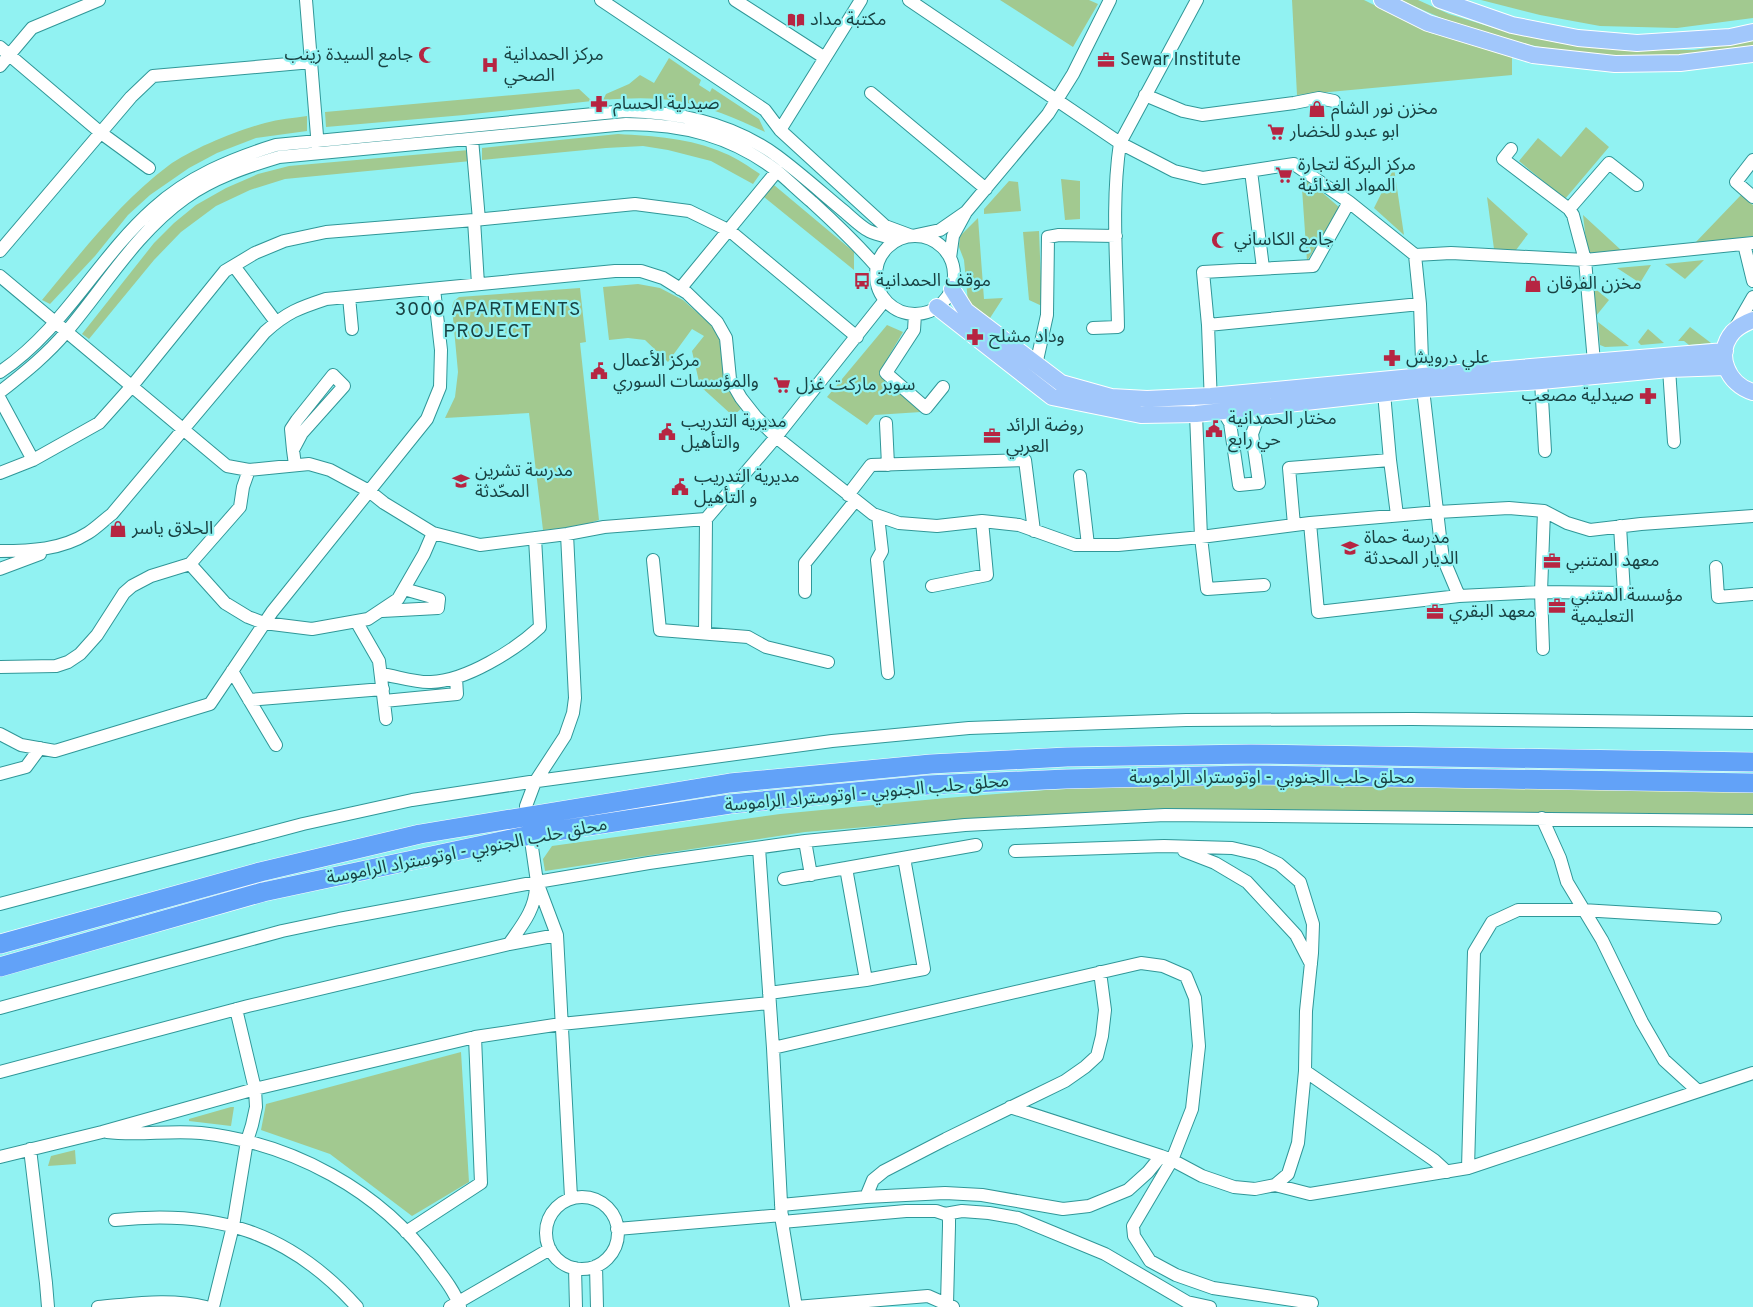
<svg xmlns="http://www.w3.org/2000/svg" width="1753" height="1307" font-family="Overpass,'Noto Sans Arabic',sans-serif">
<rect width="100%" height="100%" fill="#91f2f2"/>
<path fill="#a2c990" d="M1000,0h89l9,4 -25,43z
M1292,0h72l67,33 81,21v21l-215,20z
M1401,0h17l31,14 45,14 65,15 66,7h69l59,-9v6c-21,4 -43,9 -64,11 -74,6 -163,-9 -232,-34 -19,-7 -38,-16 -56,-24z
M1481,0h272v18l-76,10 -77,-2 -60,-11z
M669,58l32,22 -2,5 11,7 2,-4 47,31 6,13c-28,-13 -57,-26 -88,-31 -24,-4 -49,-3 -74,-1l3,-6 23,-10 11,-9 14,8z
M579,89l13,12 -128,14 -138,12 -1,-15z
M307,116v15l-51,7 -39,15 -28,15 -39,27 -22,20 -33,41 -45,48 -8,-4c39,-47 77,-97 126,-134 23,-17 70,-36 97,-43 14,-4 28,-5 42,-7z
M1586,127l23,20 -44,52 -46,-38 19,-23 23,19z
M618,134c36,2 72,4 106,19 13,5 25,14 36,21l-7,10 -42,-23 -43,-11 -25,-4 -37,2 -124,12v-12z
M469,150l2,11 -186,18 -35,11 -34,16 -35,26 -27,28 -65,79 -7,-5 72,-91 20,-20 22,-18 30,-17 32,-14 31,-8z
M1394,168l10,67 -30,-27z
M1301,174l39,34 -33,53z
M1061,179l19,2v38l-15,1z
M1009,181l9,1 3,29 -37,3v-5z
M774,185l80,67v18l-90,-73z
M1741,195l12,10v31l-59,8z
M1487,197l41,37 -12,16 -22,-1z
M1583,215l38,35 -31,3 -3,-4z
M978,218l6,81 19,-1 -13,20 -22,-16 -4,-42 -5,-13 1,-11z
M1039,231l3,75 -13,-6 -6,-68z
M1704,260l-19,19 -20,-15z
M1651,265l-11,18 -23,-15z
M638,284l22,4 23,12 26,23 11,12 23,72 -10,9 -33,-30 -8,-35 12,-15 -12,-7 -24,33 -23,-22 -17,-2 -19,2 -6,-53z
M1593,287l16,13 -13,16z
M580,288l6,54 -6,1 19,177 -23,7 -33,3 -14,-117 -84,5 10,-21 3,-25 -6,-65 2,-6 5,-4z
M1598,322l31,24 -24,1 -5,-2z
M887,325l16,7 -24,41 42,39 -46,3 -8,10 -40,-28z
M1690,327l21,16 -22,2 -5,-4h-6z
M1648,329l16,14 -23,2 -3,-3z
M1259,785l494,6v25l-616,-6 -185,10 -147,12 -260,39 -2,-12 9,-13 228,-32 166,-16 100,-8 79,-4z
M461,1052l8,130 -57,34 -82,-62 -69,-24 5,-26z
M231,1107h3l-3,19 -42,-5v-2z
M75,1150l1,14 -28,2 3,-10z"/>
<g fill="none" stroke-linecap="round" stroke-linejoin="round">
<g stroke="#309798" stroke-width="14">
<path id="minor" d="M306,0l12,148
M601,0l164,110 15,20 105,96 27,10 28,-6 26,-18
M735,0l90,58
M909,0l211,143 54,28 29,7 91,-14 55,38 66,53 36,-2 134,7 168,-17
M0,47l101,86 48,35
M0,66l32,-38 67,-28
M871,93l115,96
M1145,95l38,16 19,4 92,-12 25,-5 15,3
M780,130l81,-130
M472,139l7,81
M1511,149l-8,10 66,50 4,6 12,45 9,102
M1753,160l-17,22 17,15
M1251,171l12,97
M1569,209l40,-46 28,22
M474,220l4,64
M876 275a39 39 0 1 1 78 0a39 39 0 1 1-78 0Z
M1744,244l9,37
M0,251l131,-154 22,-21 159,-14
M1415,255l5,49 3,85 17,148 3,21 16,38 82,-4 83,1 -4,-67
M950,258l3,-22 13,-24 82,-98 25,-40 37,-74
M234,266l42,56
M0,276l227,190 22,4 60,-6 21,6 39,21 15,12 49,30 47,12 87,-11 37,-7 102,-8
M680,289l97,-118
M349,297l3,32
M915,314l-1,16 -28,43 40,35 17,-21
M1208,325l212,-21
M1093,328l25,-1c-1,-61 -7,-124 2,-184l77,-143
M1734,330l19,-33
M1036,365l11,-50 1,-78 11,-2 57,1
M1669,369l5,73
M0,372c63,-42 97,-113 153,-163 35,-32 78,-50 123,-64l349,-34c54,1 107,12 152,45 23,17 45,37 68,56 7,6 16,15 24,19 9,4 20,6 29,9
M1541,381l4,70
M0,392c24,-19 47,-37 67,-61 38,-45 70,-99 118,-133 28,-20 61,-31 94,-41l347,-33c57,0 106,12 151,47 12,10 23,21 35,31 23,21 44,41 65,65
M1384,393l6,67
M0,399l33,61
M1211,404l-3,-79 -5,-53 110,-6 36,-64
M1223,411l7,12 9,62 20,-2 -7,-49 10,-27
M1196,414l5,123 6,52 57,-4
M886,423l2,42
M293,450l-2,-21 6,-9 36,-45 11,11 -42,47 -9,17 2,15
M0,473l33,-13 66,-37 33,-37 93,-115 30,-18 29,-12 42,-9 148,-12 161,-16 54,7 41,20 127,106
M1080,476l8,69
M848,495l23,-30 154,-5 9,71
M878,516l4,35 -5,9 11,113
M1310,523l8,89 141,-16
M1294,525l-5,-57 101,-8 7,55
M567,534l8,164 -2,15 -8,23 -30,46 -9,24 11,76 20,53 14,262
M0,551c31,0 61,-1 88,-18 8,-5 16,-13 24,-19l153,-182c22,-20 34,-24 61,-33l289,-28h26l22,7 24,15 30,29 9,16 4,41 11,19 15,19 20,20 97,77 26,9 38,3 45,-5 37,4 56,20h43l83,-8 109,-14 128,-11 71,-4 35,3 23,12 23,7 51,-6 112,-8
M653,560l7,70 88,7 18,10 62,15
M190,564l35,39 23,14 16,6 48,6 56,-10 30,-20 26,-45 9,-21
M1716,567l2,30 35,-3
M0,569l40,-15
M932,586l55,-11 -5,-54
M805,592v-29l50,-62
M382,611l56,-3 1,-9 -35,-10
M356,621l23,40 7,58
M705,633l1,-114 70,-82 109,-137
M1543,649l-2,-57 3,-81
M0,667l56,-1 12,-4 12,-8 17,-19 27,-42 8,-7 19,-10 39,-12 50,-57 3,-20 6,-17
M232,671l44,74
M381,674c15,2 35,9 50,8 35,-1 84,-32 109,-55l-5,-89
M249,700l134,-11
M384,701l73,-7 -1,-16
M0,734l21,11 34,6 155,-47 62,-92 155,-193 13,-32 1,-37 -7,-61
M0,774l26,-7 14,-19
M1542,818l18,40 7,24 35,58 40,82 22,38 34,31
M805,841l6,34
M759,848l14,200 9,174 14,85
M1015,851l149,-5 68,2 26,6 21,10 21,18 13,42 -1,29 -6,58 -1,60 -7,72 -10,31 -13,11
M1184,851l31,12 32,19 49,53 15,29
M846,868l20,112
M784,879l192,-34
M0,904l303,-80 109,-24 118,-18 302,-41 137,-13 217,-8 226,-1 341,4
M509,944c13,-19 26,-34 27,-57
M769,993l97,-13 58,-11 -20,-111
M0,1008l282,-77 57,-12 198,-37 112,-19 156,-22 160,-16 200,-10 588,6
M773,1048l368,-85 22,3 23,10 9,22 4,48 -7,63 -20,51 -39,66 1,10 16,25 26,14 37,13 99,15
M1305,1071l129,89 13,12
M0,1072l248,-66 261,-62 48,-9
M1010,1107l151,49 11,4 30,16 32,11 21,2 20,-4 35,9 158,-26 285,-95
M107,1132c31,4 62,-2 94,1 90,10 180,57 233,132 10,13 21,27 26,42
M30,1149l16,134 2,24
M0,1157l102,-25 153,-43 220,-52 86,-13 208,-21
M1468,1168l6,-216 18,-30 26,-12h64l133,8
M866,1197l7,-17 11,-9 62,-32 119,-58 20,-14 12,-11 5,-20 3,-26 -5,-38
M546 1233a36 36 0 1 1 72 0a36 36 0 1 1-72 0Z
M781,1205l85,-8 79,-4 37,2 81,14 26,-3 39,-16 20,-18 13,-16
M945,1214l17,-3 27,2 29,5 87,36 82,48 23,5
M115,1220c99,-11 174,11 242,87
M782,1222l124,-11h30l9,3 4,3v9l-2,78
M617,1229l165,-14
M406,1232l75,-49 -6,-146
M596,1266l1,41
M575,1268l1,39
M98,1307c36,-3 71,-9 108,0
M213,1307l20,-81 14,-85 5,-16 4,-18 -1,-18 -19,-80
M450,1307l100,-58
M796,1307l132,-11 25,11"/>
</g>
<g stroke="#fff" stroke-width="18">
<path id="major" d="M1382,0l46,23 105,32 82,9 65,-1 73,-9
M1440,0l72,25 66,13 59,5 93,-6 23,-5
M952,289l14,22 95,72 50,14 36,2 64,-3 212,-20 302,-25
M937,307l115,90 89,18 55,-1 227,-25 118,-8 128,-12 57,-2
M1753,320c-8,3 -14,6 -20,12 -19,22 -5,53 20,60"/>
</g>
<g stroke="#fff" stroke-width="20">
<path id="highway" d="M0,944l260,-72 160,-38 310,-51 201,-19 136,-7 184,-3 502,8
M0,967l263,-75 267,-57 200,-31 197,-19 139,-6 184,-4 503,8"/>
</g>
<use href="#minor" stroke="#fff" stroke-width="12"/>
<use href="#major" stroke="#a1c7fb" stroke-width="16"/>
<use href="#highway" stroke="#62a2f8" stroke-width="19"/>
</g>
<defs>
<g id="library-bare" transform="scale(1.35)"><path d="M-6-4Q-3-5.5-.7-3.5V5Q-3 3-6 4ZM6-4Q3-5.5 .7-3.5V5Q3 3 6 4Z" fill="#b62542" stroke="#91f2f2" stroke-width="2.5" paint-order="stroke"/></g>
<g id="mosque-bare" transform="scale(1.35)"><path d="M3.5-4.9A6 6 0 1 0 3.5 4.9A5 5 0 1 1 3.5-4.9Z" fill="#b62542" stroke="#91f2f2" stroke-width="2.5" paint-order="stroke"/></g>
<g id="office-bare" transform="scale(1.35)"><path d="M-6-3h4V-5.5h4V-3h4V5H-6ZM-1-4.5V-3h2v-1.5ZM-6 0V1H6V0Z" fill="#b62542" stroke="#91f2f2" stroke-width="2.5" paint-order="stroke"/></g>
<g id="hospital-bare" transform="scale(1.35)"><path d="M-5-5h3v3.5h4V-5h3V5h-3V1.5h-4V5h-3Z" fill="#b62542" stroke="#91f2f2" stroke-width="2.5" paint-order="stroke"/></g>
<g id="pharmacy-bare" transform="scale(1.35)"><path d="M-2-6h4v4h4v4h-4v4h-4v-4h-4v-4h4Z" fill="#b62542" stroke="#91f2f2" stroke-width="2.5" paint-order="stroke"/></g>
<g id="shop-bare" transform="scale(1.35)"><path d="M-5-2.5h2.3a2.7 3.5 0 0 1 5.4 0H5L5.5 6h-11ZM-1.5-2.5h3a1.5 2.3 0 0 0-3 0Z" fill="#b62542" stroke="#91f2f2" stroke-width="2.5" paint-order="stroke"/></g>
<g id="supermarket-bare" transform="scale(1.35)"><path d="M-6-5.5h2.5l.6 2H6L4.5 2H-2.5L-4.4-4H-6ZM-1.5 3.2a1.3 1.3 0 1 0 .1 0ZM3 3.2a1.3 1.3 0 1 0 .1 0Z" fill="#b62542" stroke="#91f2f2" stroke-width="2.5" paint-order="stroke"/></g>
<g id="bus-bare" transform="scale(1.35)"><path d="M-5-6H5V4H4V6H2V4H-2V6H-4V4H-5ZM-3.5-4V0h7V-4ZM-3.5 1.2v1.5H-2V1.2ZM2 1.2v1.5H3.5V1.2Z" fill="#b62542" stroke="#91f2f2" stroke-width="2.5" paint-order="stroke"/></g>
<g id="civic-bare" transform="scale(1.35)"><path d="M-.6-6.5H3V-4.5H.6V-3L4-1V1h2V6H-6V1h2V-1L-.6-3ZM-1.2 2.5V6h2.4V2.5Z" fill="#b62542" stroke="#91f2f2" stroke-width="2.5" paint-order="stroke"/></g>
<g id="school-bare" transform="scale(1.35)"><path d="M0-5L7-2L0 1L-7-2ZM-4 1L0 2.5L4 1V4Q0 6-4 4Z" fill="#b62542" stroke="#91f2f2" stroke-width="2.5" paint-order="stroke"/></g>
</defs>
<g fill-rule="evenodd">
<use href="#library-bare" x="796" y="20"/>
<use href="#mosque-bare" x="427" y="55"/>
<use href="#office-bare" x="1106" y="60"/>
<use href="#hospital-bare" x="490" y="65"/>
<use href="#pharmacy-bare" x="599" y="104"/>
<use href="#shop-bare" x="1317" y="109"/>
<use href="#supermarket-bare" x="1276" y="132"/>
<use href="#supermarket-bare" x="1284" y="175"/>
<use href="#mosque-bare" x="1220" y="240"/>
<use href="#bus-bare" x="862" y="281"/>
<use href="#shop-bare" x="1533" y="284"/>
<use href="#pharmacy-bare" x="975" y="337"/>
<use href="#pharmacy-bare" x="1392" y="358"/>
<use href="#civic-bare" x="599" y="371"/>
<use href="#supermarket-bare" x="782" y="385"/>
<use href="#pharmacy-bare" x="1648" y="396"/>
<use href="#civic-bare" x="1214" y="429"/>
<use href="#civic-bare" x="667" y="432"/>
<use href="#office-bare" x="992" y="436"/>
<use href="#school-bare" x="461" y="481"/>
<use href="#civic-bare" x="680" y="487"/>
<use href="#shop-bare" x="118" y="529"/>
<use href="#school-bare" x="1350" y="548"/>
<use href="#office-bare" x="1552" y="561"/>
<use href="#office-bare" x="1557" y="606"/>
<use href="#office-bare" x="1435" y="612"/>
</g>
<g text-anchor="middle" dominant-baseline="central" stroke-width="4.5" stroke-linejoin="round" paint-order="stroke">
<g font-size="18" fill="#194243" stroke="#91f2f2" text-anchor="start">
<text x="810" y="20">مكتبة مداد</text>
<text x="413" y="55" text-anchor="end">جامع السيدة زينب</text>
<text x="504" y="55">مركز الحمدانية<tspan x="504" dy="21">الصحي</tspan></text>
<text x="1120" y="60">Sewar Institute</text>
<text x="613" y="104">صيدلية الحسام</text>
<text x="1331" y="109">مخزن نور الشام</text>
<text x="1290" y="132">ابو عبدو للخضار</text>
<text x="1298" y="165">مركز البركة لتجارة<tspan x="1298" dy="21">المواد الغذائية</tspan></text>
<text x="1234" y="240">جامع الكاساني</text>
<text x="876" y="281">موقف الحمدانية</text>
<text x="1547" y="284">مخزن الفرقان</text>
<text x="989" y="337">وداد مشلح</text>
<text x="1406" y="358">علي درويش</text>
<text x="613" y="361">مركز الأعمال<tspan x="613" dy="21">والمؤسسات السوري</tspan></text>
<text x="796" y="385">سوبر ماركت غزل</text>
<text x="1634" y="396" text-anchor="end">صيدلية مصعب</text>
<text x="1228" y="419">مختار الحمدانية<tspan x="1228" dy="21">حي رابع</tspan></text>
<text x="681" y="422">مديرية التدريب<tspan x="681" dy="21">والتأهيل</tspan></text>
<text x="1006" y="426">روضة الرائد<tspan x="1006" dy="21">العربي</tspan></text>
<text x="475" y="471">مدرسة تشرين<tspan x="475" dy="21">المحّدثة</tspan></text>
<text x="694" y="477">مديرية التدريب<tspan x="694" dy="21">و التأهيل</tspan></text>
<text x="132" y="529">الحلاق ياسر</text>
<text x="1364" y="538">مدرسة حماة<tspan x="1364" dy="21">الديار المحدثة</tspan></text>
<text x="1566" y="561">معهد المتنبي</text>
<text x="1571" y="596">مؤسسة المتنبي<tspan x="1571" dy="21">التعليمية</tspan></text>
<text x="1449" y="612">معهد البقري</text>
</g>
<g font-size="18" fill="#194243" stroke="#91f2f2">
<text x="1272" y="778">محلق حلب الجنوبي - اوتوستراد الراموسة</text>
<text transform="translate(867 794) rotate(-5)">محلق حلب الجنوبي - اوتوستراد الراموسة</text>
<text transform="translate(467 852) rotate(-11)">محلق حلب الجنوبي - اوتوستراد الراموسة</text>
</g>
<g font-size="19" letter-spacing="1" fill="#194243" stroke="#91f2f2">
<text x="488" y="310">3000 APARTMENTS<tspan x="488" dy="22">PROJECT</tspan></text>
</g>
</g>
</svg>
